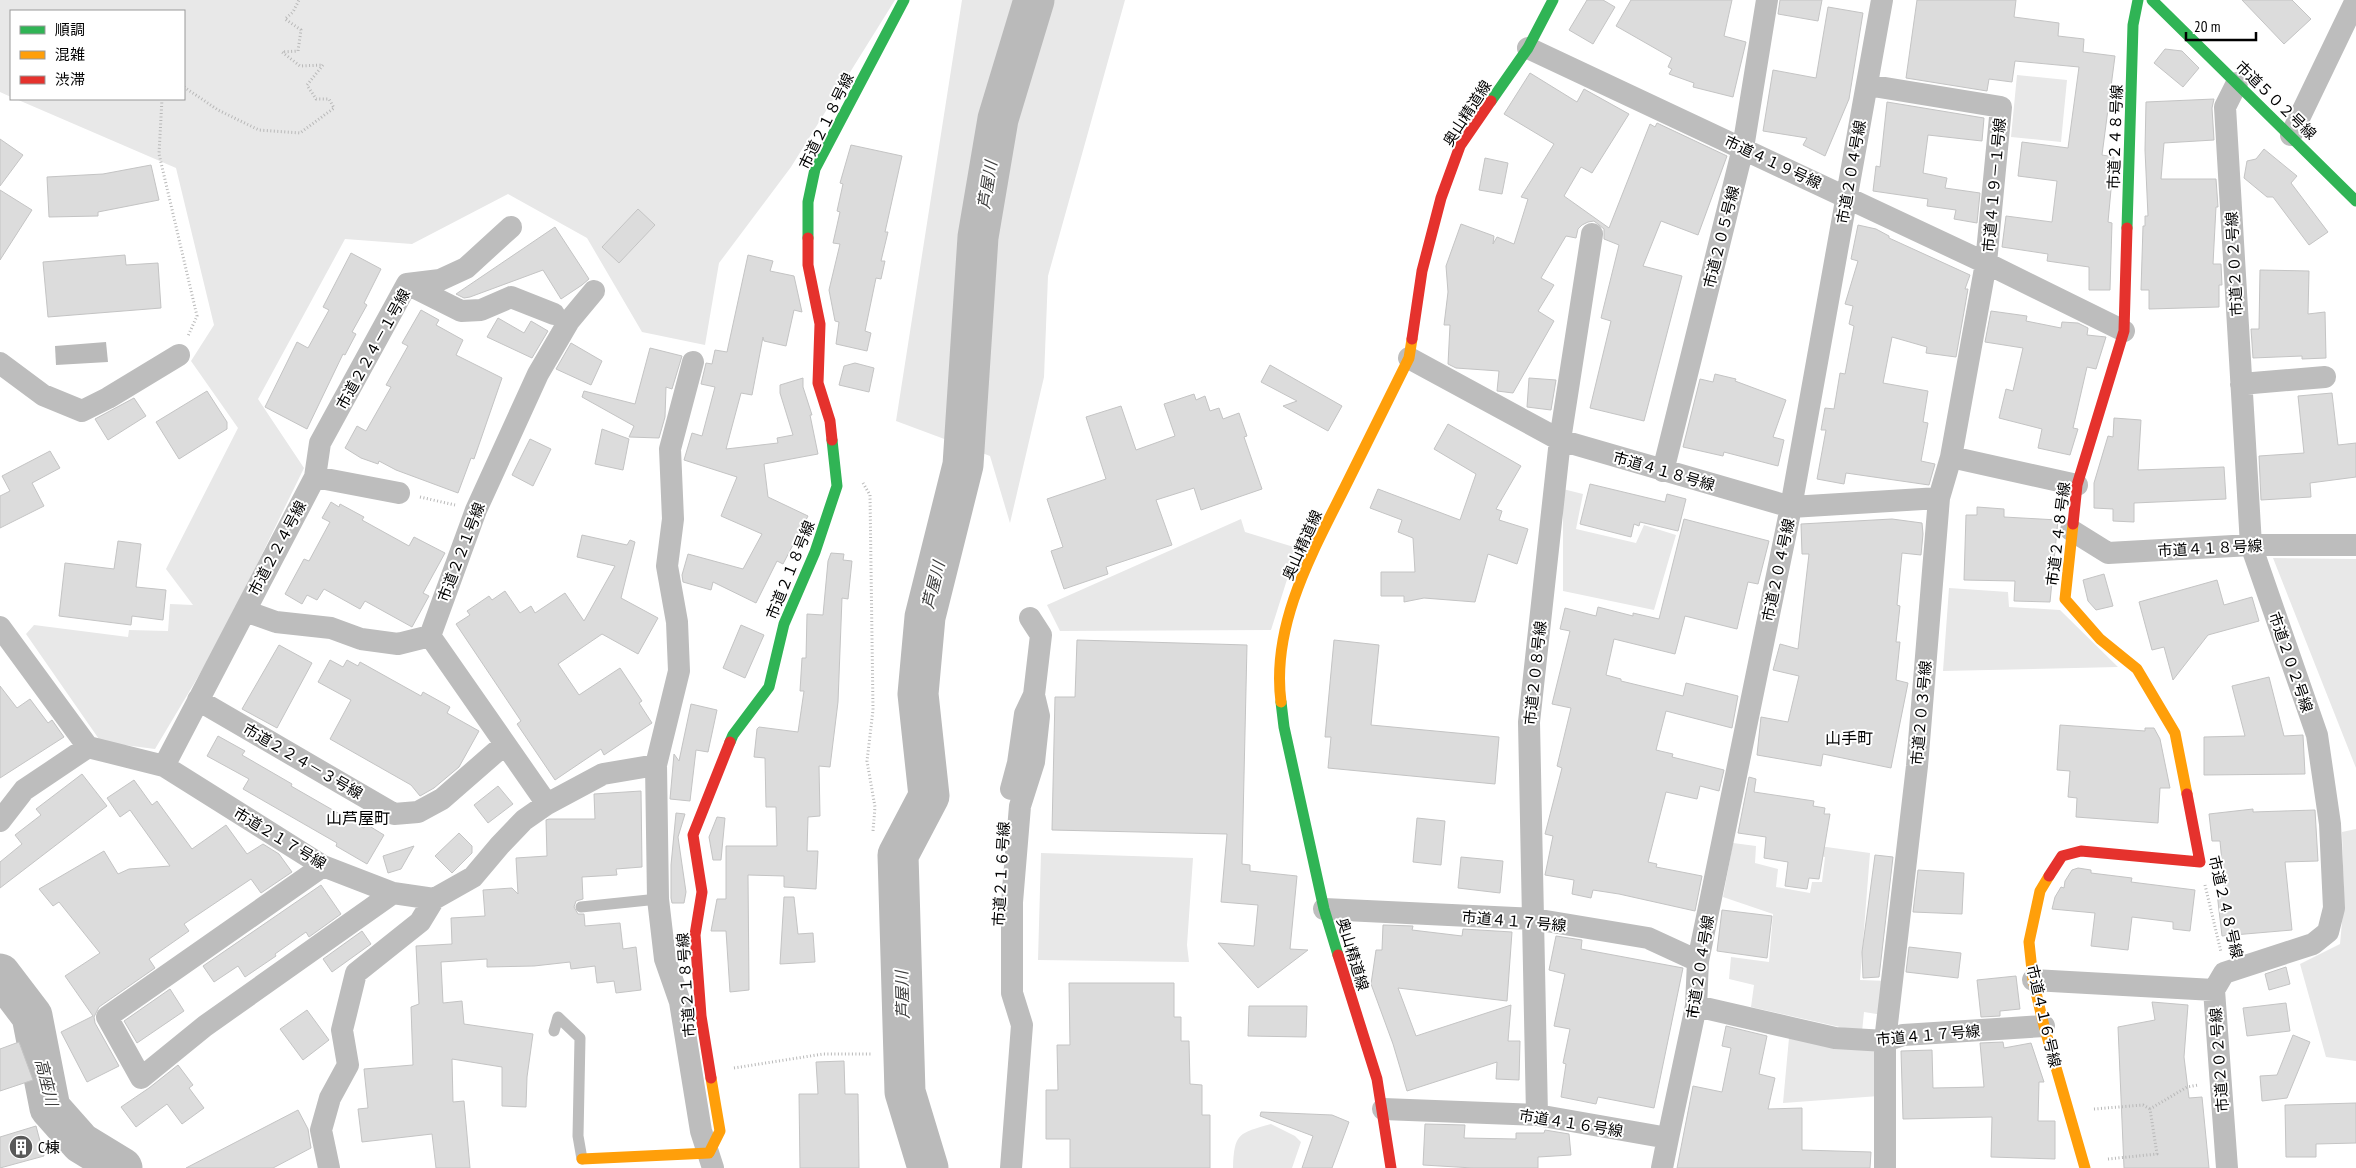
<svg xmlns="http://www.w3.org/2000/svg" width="2356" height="1168" font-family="'PT Sans Narrow','Noto Sans JP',sans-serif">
<rect width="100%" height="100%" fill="#fff"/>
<path fill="#e8e8e8" d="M0,0h895l-104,167 -72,96 -14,82 -63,-13 -55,-94 -79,-44 -96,50 -67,-5 -87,160 46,69 -84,172 -65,109 -54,-7 -75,-108 8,-9 94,12 1,-7 39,1 2,-27 23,1 -27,-36 72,-141 -47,-67 23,-36 -38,-157 -160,-69h168v-88h-173v86l-11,-5z
M962,0h163l-77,276 -4,101 -34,146 -20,-67 -94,-35z
M2017,75l50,5 -6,62 -50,-5z
M1563,489l20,5 -7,35 60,14 8,-18 32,10 -22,75 -91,-19z
M1241,519l4,13 52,16 -26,82 -211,1 -13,-26z
M2273,558l83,1v209z
M1949,588l59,4 1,15 51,3 58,57 -175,4z
M2356,829v232l-30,-4 -26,-93 40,-20 4,-44 -2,-68z
M1733,843l23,3 -1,17 23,6 -2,18 34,6 2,-11h10l3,-25 -7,-1 1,-10 51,7 -10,127 28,1 -5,34 -19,-3 -2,20 -111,-25 3,-22 -25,-6 2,-22 38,5 4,-48 -50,-17z
M1041,853l152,5 -6,87 2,17 -151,-2z
M1789,1038l91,8 -1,50 -96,7z
M1271,1124l24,12 6,6 -9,26h-59c1,-35 6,-35 38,-44z"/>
<path fill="#bababa" d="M106,342l2,20 -52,3 -1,-19z"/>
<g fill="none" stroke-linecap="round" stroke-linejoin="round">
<path stroke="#bababa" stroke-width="41" d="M0,974l32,42 18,92 31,35 41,25
M928,1168l-23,-76 -7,-237 31,-59 -11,-102 7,-77 38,-152 15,-228 20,-118 36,-119"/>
</g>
<path fill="#dcdcdc" stroke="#c4c4c4" d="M1587,0h16l12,7 -22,37 -24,-14z
M1631,0h101l-8,36 22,6 -13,55 -40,-10 1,-4 -25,-9 3,-5 -4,-2 4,-9 -56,-32z
M1780,0h42l-4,21 -40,-7z
M1917,0h99l-2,17 45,6 -1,13 26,3 -1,13 32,4 -13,99 12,2 -6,65 4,1 -2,67h-21v-23l-42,-6 1,-7 -46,-7 4,-31 46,6 5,-41 -39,-5 4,-34 46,6 11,-81 -64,-6 -3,21 -23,-3 -2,12 -81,-13z
M2242,0h50l19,19 -27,25z
M1828,7l35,6 -14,86 -24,57 -22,-11 4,-7 -44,-7 10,-61 43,8z
M2165,49l17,2 17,17 -16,19 -29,-24z
M1530,73l47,29 7,-13 45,25 -37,59 -11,-6 -17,29 45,32 41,-104 5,3 2,-4 70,33 -29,79 -37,-14 -18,45 39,10 -38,145 -54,-13 21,-87 -10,-3 18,-73 -15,-6v-10l-10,-8 -6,1 -6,3 -4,4 -2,9 -10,-2 -25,42 13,7 -16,26 16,10 -41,72 -16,-2 2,-20 -43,-3 -8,-4 2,-39h-6l4,-33 -2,-26 15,-42 33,12 -1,8 4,-7 17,7 14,-45 -7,-2 33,-53 -50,-30z
M2214,99l-2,9 2,32 -50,3 -3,36h55l2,28h-2l-3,57h8l1,21h-3v22l-70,2v-19h-8l2,-64h2v-10h3l-3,-66 1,-48z
M1887,102l97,16 -2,23 -54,-6 -5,38 24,5 -2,10 35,5 -3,30 -23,-4 2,-9 -29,-4 1,-7 -55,-8 3,-25 4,1z
M0,139l23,16 -23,31z
M851,145l51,11 -17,76h3l-7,29h4l-4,18 -5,-1 -11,53 6,2 -4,18 -31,-7 3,-22 -4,-1 -6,-31 11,-46 -7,-1 7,-31 -3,-1 6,-27 -3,-1z
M2264,149l33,27 -6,7 37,49 -19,13 -36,-48h-6l-23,-19 3,-17 9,-2z
M1485,158l23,5 -6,31 -23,-4z
M151,165l8,35 -61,12v4l-49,1 -2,-40 56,-3z
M0,190l32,20 -32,50z
M638,209l17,16 -36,38 -17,-16z
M1858,225l18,4 13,7v2l81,37 -5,14h3l-12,68 -30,-4 1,-6 -35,-10 -9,46 45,8 -5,31 5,1 -7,38 14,3 -6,21 -83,-12 -2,11 -27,-5 9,-49h-5l4,-22 9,1 6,-36 5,1 9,-48 -5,-2 4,-18 -8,-2 13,-43 -7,-2z
M555,227l34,52 -7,6 -21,14 -18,-29 -73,27 -6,1 -8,-4z
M351,253l30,16 -17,34 3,2 -15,27 4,2 -11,21 -2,-1 -36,75 -42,-22 32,-65 11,6 21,-38 -6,-3z
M125,255l1,10 32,-2 3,45 -113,9 -5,-55z
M748,255l25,6 -3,10 24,5 8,36 -8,-2 -8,36 -22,-5 -1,-4 -11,58 -11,-2 -15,56 52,-6 -1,-5 16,-3 -13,-42v-8l23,-7v9l9,28h-2l8,39 -54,10 4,33 40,19 -25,48 -6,-3 -21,42 -43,-21 -2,8 -28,-8 -1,-7 6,-21 55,15 19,-35 -41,-18 16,-39 -53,-17 8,-27 10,3 13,-49 -14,-3 5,-21 6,1 3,-14 12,2z
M2260,270l49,1 -1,43 17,-2 1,46 -24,1v-3l-49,2 -2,-29h8z
M421,310l18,10 -3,5 27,15 -7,15 46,23 -28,81 -3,-1 -13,35 -62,-23 -17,-9 -1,3 -17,-6 -16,-10 12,-22 9,5 25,-44 -5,-2 22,-39 -6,-3z
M1991,311l36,5 -1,5 35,7 1,-6 16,1 10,5 -1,7 19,2 -10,32 -9,-2 -14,61 5,1 -8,26 -32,-7 4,-19 -43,-11 7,-29 7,2 10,-43 -38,-6z
M498,318l26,15 7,-12 17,10 -16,27 -45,-21z
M571,343l31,18 -11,24 -35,-16z
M650,348l32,8 -10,33 -6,-2 -1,30 -6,21 -30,-1 5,-11 -52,-29 2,-6 51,13z
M855,363l19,5 -5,24 -30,-7 5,-19z
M1270,365l72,41 -14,25 -45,-25 14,-5 -36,-19z
M1715,374l21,5 -1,2 51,19 -13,37 11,3 -6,26 -54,-14 -1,4 -40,-9 17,-68 13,3z
M1529,378l27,2 -5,30 -24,-3z
M207,391l20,31v7l-48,30 -23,-37z
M2332,393l6,52 18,-2v34l-46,6 1,14 -50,3 -2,-44 45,-3 -6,-57z
M1194,394l2,6 9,-4 5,15 9,-3 4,11 16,-6 8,23 -3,1 18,52 -61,21 -7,-22 -38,12 16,45 -66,22 2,7 -44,15 -13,-38 12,-4 -16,-48 59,-20 -20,-62 35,-11 15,44 39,-14 -11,-32z
M134,398l12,18 -38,24 -13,-21z
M2114,418l27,2 -3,50 86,-3 2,32 -92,4v19l-21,-1v-12l-19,-1v-25l14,-47 5,1z
M1448,424l73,42 -25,43 6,2 -3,9 29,9 -11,35 -29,-10 -13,48 -51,-4 -20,4v-6h-23v-24h34l-2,-34 -15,-6 4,-12 -32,-12 8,-19 82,31 16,-46 -42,-25z
M602,429l27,10 -6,31 -28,-6z
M530,439l21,10 -18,37 -21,-11z
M50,451l10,17 -28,15 12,23 -44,22v-32l10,-5 -8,-15z
M1590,484l75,18 2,-8 19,5 -8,32 -38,-9 -1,4 -5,-2 -3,13 -51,-13z
M331,502l8,5 1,-3 24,13 -2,3 47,26 5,-9 31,16 -22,40 6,3 -17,31 -47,-26 -5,8 -36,-20 -7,11 -10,-5 -5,9 -17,-10 19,-35 5,2 21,-39 -8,-4z
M1977,507l27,2v8l54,3 -8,82 -36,-1 1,-20 -51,-1 2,-65h11z
M1684,519l85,22 -11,43 -10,-2 -11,47 -52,-13 -10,38 -61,-15 -8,36 15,4v2l62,15 3,-13 52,13 -6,32 -66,-17 -10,39 17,4 -1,3 52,13 -5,21 -19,-5 -3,13 -31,-7 -18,70 9,2 -1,3 46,9 -7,35 -76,-17 -26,-4 -2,8 -19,-4 2,-14 -29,-5 8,-39 -8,-2 17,-66 -5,-2 14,-58 -19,-4 18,-73 -10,-2 5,-21 31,8 2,-9 35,9v-3l26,6z
M1892,519l30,4 1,11 -2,21 -19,-2 -5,52 3,1 -4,36h4l-4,38 12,3 -17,85 -68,-14 -2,12 -64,-11 4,-38 27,5 11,-46 -26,-6 7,-26 18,5 11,-95h-7l-1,-30z
M582,535l45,10 3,-5 5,2 -14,56 37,20 -20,36 -36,-20 -44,30 21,31 41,-27 22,33 -3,2 13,20 -48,32 -3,-6 -46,31 -38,-56 4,-3 -65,-97 14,-9 -3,-4 22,-15 3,4 13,-9 15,22 11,-7 4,7 30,-20 19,28 31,-55 -38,-9z
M118,541l23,3 -5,43 30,3 -3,30 -31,-4 -1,9 -72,-9 6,-53 49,6z
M831,553l13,1 -1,6 9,1 -4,38 -6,-1 -4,104 -8,65 -11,-1 1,50 -12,1 -1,34h11l-2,38 -32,-2v-11l-36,-1 1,115 -19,2 -4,-61h-15l6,-32h9v-53h51l-1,-39h-10l-1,-49 -11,-1 3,-28 2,-2 39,5 6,-41h-4l2,-33h4l1,-44 16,1 5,-54z
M2104,574l9,32 -17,4 -8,-9 -5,-21z
M2217,580l7,25 28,-8 7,24 -51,14 -35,45 -9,-33 -12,3 -13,-48z
M741,625l23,10 -19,43 -22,-10z
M1077,640l170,5 -5,219 8,1v6l47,5 -7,73 18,1 -50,38 -40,-45 36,3 4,-41 -37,-3 6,-68 -175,-4 3,-133h20z
M1334,640l45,5 -8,80 128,12 -4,47 -167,-16 3,-31h-6z
M279,645l33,18 -35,65 -35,-19z
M330,660l13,7 4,-7 11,6 2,-4 61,34 2,-4 27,15 -3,6 32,18 -20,36 -25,21 -14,8 -9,-11 -81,-46 21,-39 -33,-18z
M2269,677l15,59 19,-1 2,39 -101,1v-38l41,-1 -13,-50z
M0,686l17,22 13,-9 18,24 4,-3 12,17 -64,41z
M691,704l26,6 -9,42 -12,-2 -6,51 -20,-2 4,-45 5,7z
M2060,725l85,6v-3h9l6,11 10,49h-10l-2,35 -82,-6 1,-19 -9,-1 2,-26 -13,-1z
M218,736l27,15 -3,4 50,29 -1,2 73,42 2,-4 18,11 -17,29 -31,-18 1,-3 -94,-54 6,-10 -42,-23z
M82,774l25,32 -107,82v-26l22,-18 -7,-9 26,-20 -5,-6z
M1749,777l7,2 -2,13 60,9 -1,5 12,2 -1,6h6l-11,65 -10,-1 -2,11 -22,-3 3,-24 -24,-4 2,-21 -28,-4z
M134,780l18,25 5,-4 35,48 34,-24 21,29 16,-10 16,10 13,18 -31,21 -10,-14 -67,45 5,7 -40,28 6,9 -56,39 -5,10 1,6 24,43 -32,16 -26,-50 32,-16 -28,-40 35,-23 -41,-51 -6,4 -14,-17 65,-38 14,23 11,-5 41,-3 -40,-56 -10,7 -13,-19z
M498,786l15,18 -25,19 -14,-18z
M641,791l1,76 -26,2 1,6 -35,2 1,22 -7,2 -2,6 4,7h6l1,12 35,-3 3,26 13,-2 5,43 -25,3 -2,-12 -17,2 -2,-17 -24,3 -1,-7 -36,4 -47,1v-8l-46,3 2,41 19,-2 2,23 69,10 -6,43 -1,30 -24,-1v-39l-50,-8 1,43 11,-1 6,67h-34l-4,-34 -70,8 -4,-33 10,-1 -4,-39 49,-4 -2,-58 8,-3 -3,-58 36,-2 -1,-26 34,-2 -2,-26 29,-2 6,6 -2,-36 31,-2 -1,-36 3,-1h46l-1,-25z
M2253,809v3l62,-2 3,51 -33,1 7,68 -70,6 -5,-43 8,1 -5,-53h-8l-3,-27z
M676,813l9,1 -7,23 8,55 -2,11h-12l-1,-5v-33z
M717,817l8,1 -4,42h-8l-4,-23z
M1417,818l28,3 -4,44 -28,-3z
M459,833l13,13v7l-20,20 -17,-17z
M414,846l-13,23 -13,4 -5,-17z
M1875,855l18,2 -14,120 -16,1 -1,-26z
M1461,857l42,4 -3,32 -42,-5z
M2078,868l13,2v3l41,5 -1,4 64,8 -5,41 -17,-2v-7l-41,-5 -4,33 -37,-4 4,-33 -43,-4 3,-12 6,-10 3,1 1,-7 7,-11z
M1918,870l46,3 -2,41 -49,-2z
M321,885l20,29 -32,23 -3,-5 -31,22 1,2 -31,21 -7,-11 -24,16 -11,-16z
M784,897h10l4,37 15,-1 2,29 -35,2z
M1722,910l50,6 -5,42 -50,-7z
M1383,925l30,1 -1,4 50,6 1,-7 49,3 -5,69 -109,-13 18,48 95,-31 -3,36h12l-1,39 -23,-1 1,-17 -90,29 -14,-47 -22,-60 5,-34h6z
M362,931l9,13 -39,28 -9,-13z
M1556,936l26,4 -1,9 102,19 -29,140 -56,-11 -2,7 -35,-7 5,-33 -3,-1 7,-34 -16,-3 11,-52 -16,-4z
M1909,947l52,6 -3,25 -52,-6z
M2286,967l4,17 -21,6 -4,-16z
M2016,976l4,33 -20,2v5l-19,1 -4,-37z
M1069,983h105v34h7v24h8l1,43 12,1v30h8v53h-140v-29h-24v-49h12l-1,-45h13z
M170,989l14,22 -47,32 -13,-22z
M2152,1002l36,3 -4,52 5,41 13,-1 7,71h-85l-6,-141 37,-7z
M2286,1003l4,28 -43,5 -4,-28z
M1249,1006h58l-1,31 -58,-1z
M307,1010l22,30 -26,20 -23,-31z
M1726,1026l41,10 -8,38 16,4 -7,31 34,-1v42l69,2 -1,16h-193l16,-82 29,6 9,-44 -9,-2z
M2293,1035l17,7 -23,56 -25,3 -2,-25 17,-1z
M19,1042l14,38 -33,11v-42z
M2003,1042l1,6 27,-5 13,39h-5l-1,39h17v38l-64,-2 1,-40 -89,2 -2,-68 31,-1 1,38 51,-1 -4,-44z
M844,1061l1,33h13l1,74h-59l-1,-74h19l-2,-32z
M178,1065l15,20 -4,3 15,20 -22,16 -15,-20 -31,23 -15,-20 28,-19z
M2356,1103v40l-40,1v13h-30l-1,-52z
M298,1110l10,19 3,19 -38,20h-87z
M1261,1112l71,3 17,7 -17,46h-30l11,-32 -53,-20z
M1425,1124l40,1 -1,13 52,1v-6h28l1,-3 24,4 2,21 -33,2v11h-65l-50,-3z
M36,1126l8,30 -44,12v-31z"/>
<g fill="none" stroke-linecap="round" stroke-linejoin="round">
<path stroke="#b8b8b8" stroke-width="3" stroke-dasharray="1 2.5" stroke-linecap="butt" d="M184,87l34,23 41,20 41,3 34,-25 -5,-9h-13l-9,-14 16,-20 -23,1 -18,-14 16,-1 3,-21 -16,-11 8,-7 6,-12
M162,99l-3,55 38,162 -9,20
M863,483l7,12 3,215 -6,51 8,46 -2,24
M420,497l35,8
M2205,885l16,67
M734,1068l89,-14h49
M2094,1109l49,-4 7,4
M2108,1159l49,-5 -7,-45 37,-22 11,-2"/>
<path stroke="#bdbdbd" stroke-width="11" d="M581,907l77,-8
M554,1031l4,-14 22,21 -2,98 4,23"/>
<path stroke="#bdbdbd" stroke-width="22" d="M1528,48l458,215 138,68
M1867,85l134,22 -15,156 -35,194 -12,41 -22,268 -32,275v127
M2291,135l65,-135
M407,284l33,-4 26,-12 45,-41
M1409,358l151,82 231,67 148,-9
M0,363l43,32 39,16 26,-13 71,-43
M2241,384l84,-7
M1951,457l126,28
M1663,471l80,-323 24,-148
M315,477l5,-34 87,-159 54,27 20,-1 30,-13 43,17
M2071,530l37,23 143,-8h105
M245,611l31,11 55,6 30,11 37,5 32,-8
M0,627l88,120 76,19 159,100 70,27 41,6 39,-22 27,-32 24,-25 23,-16 56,-30 53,-9 2,134 7,60 15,43 21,129 12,37
M198,700l196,114 24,-2 24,-13 63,-55
M656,765l23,-94 -2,-49 -10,-56 6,-47 -3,-70 23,-87
M164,766l151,-289 84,16
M1011,789l7,-26 7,-49 9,-19 7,-60 -11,-17
M547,804l-117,-168 46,-126 62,-136 31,-53 25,-30
M0,821l24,-31 64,-43
M323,866l-216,151 34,61 64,-52 188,-133
M1324,909l210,10 114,19 50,23
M2033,980l181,10
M1696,1006l139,32 50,3 18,-6 141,-9
M1383,1109l154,6 131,23 -6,30
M1537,1115l-8,-393 31,-282 32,-206
M1668,1138l28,-132 2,-45 93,-454 91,-507
M329,1168l-8,-38 9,-32 18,-33 -6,-35 14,-57 64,-51 14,-23
M1011,1168l11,-143 -10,-32v-91l8,-96 14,-44 5,-46 -5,-21
M2227,1168l-13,-178 10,-17 89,-29 15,-12 6,-24 -4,-84 -13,-89 -66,-190 -26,-438 12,-24"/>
<path stroke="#30b455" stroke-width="11" d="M2152,0l204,201
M1491,101l37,-53 25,-48
M2127,228l6,-203 5,-25
M808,238v-36l7,-33 89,-169
M1281,702l3,25 40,182 14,46
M730,742l3,-7 36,-48 15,-63 31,-72 22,-66 -5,-46"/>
<path stroke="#ff9f0a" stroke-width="11" d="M2073,524l-8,75 35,40 37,30 38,64 12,61
M1281,702c-10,-77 31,-149 64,-215 21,-43 43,-86 64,-129l3,-19
M2049,876l-9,15 -11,51 4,38 11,46 41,142
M582,1159l127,-6 11,-22 -9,-53"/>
<path stroke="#e5322d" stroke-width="11" d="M808,238v27l12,59 -2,59 12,38 2,19
M1412,339l10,-68 19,-73 19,-52 31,-45
M2073,524l4,-39 47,-154 3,-103
M2049,876l13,-20 19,-5 119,11 -13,-68
M1338,955l39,124 14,89
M711,1078l-10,-62 -6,-81 7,-43 -9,-57 37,-93"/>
</g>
<defs>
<g id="building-disc" transform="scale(1.25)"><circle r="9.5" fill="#595959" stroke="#fff"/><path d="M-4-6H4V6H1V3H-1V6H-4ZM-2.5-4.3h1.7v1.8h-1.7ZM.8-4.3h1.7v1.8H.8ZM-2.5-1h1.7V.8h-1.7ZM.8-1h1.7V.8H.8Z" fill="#fff"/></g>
</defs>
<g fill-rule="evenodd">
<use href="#building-disc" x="21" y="1147"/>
</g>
<g text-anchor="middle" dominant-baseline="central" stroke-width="4" stroke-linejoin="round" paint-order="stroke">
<g font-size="15" fill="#000" stroke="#fff">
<text transform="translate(2276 100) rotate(44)">市道５０２号線</text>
<text transform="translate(1467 113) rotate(-57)">奥山精道線</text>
<text transform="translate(826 121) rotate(-64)">市道２１８号線</text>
<text transform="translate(2115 137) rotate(-88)">市道２４８号線</text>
<text transform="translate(1773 162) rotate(25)">市道４１９号線</text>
<text transform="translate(1851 172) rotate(-80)">市道２０４号線</text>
<text transform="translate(1994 185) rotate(-85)">市道４１９－１号線</text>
<text transform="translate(1721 237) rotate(-76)">市道２０５号線</text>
<text transform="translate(2234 264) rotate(-93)">市道２０２号線</text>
<text transform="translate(373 349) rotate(-61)">市道２２４－１号線</text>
<text transform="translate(1664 471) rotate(16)">市道４１８号線</text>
<text transform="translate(2058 534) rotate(-83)">市道２４８号線</text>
<text transform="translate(1302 545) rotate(-66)">奥山精道線</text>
<text transform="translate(277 548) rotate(-62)">市道２２４号線</text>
<text transform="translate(2210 548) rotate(-3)">市道４１８号線</text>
<text transform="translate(461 552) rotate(-69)">市道２２１号線</text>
<text transform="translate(790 570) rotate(-68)">市道２１８号線</text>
<text transform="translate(1778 570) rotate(-78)">市道２０４号線</text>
<text transform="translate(2291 662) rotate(71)">市道２０２号線</text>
<text transform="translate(1535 673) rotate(-84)">市道２０８号線</text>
<text transform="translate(1921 713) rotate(-85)">市道２０３号線</text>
<text transform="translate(303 761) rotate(30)">市道２２４－３号線</text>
<text transform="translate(280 838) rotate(31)">市道２１７号線</text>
<text transform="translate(1001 874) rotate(-87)">市道２１６号線</text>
<text transform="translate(2226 907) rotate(77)">市道２４８号線</text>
<text transform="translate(1514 921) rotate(5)">市道４１７号線</text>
<text transform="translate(1353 954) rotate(73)">奥山精道線</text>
<text transform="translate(1700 967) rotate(-81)">市道２０４号線</text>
<text transform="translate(686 985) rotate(-94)">市道２１８号線</text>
<text transform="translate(2044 1016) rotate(77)">市道４１６号線</text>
<text transform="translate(1928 1035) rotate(-5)">市道４１７号線</text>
<text transform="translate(2219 1060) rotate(-94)">市道２０２号線</text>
<text transform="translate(1571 1123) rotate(9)">市道４１６号線</text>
</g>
<g font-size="15" fill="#000" stroke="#fff" text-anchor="start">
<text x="38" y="1147">C棟</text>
</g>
<g font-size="16" font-style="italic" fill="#3e3e3e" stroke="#fff">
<text transform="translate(987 185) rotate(-81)">芦屋川</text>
<text transform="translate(933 585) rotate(-76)">芦屋川</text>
<text transform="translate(902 995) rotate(-92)">芦屋川</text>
<text transform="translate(47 1082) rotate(76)">高座川</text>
</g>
<g font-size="16" fill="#000" stroke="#fff">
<text x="1849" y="738">山手町</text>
<text x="358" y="818">山芦屋町</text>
</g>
</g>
<rect x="10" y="10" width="175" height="90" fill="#ffffff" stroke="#999999"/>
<rect x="20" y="26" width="25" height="8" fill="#30b455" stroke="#999999"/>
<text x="55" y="35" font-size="15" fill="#000000">順調</text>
<rect x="20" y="51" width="25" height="8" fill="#ff9f0a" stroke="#999999"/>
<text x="55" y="60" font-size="15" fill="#000000">混雑</text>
<rect x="20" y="76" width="25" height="8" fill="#e5322d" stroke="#999999"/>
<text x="55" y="85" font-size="15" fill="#000000">渋滞</text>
<path d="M2186 32v8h70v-8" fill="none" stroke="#000000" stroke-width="2.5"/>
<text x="2194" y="32" font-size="15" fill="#000000" stroke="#ffffff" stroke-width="4" paint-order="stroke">20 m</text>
</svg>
